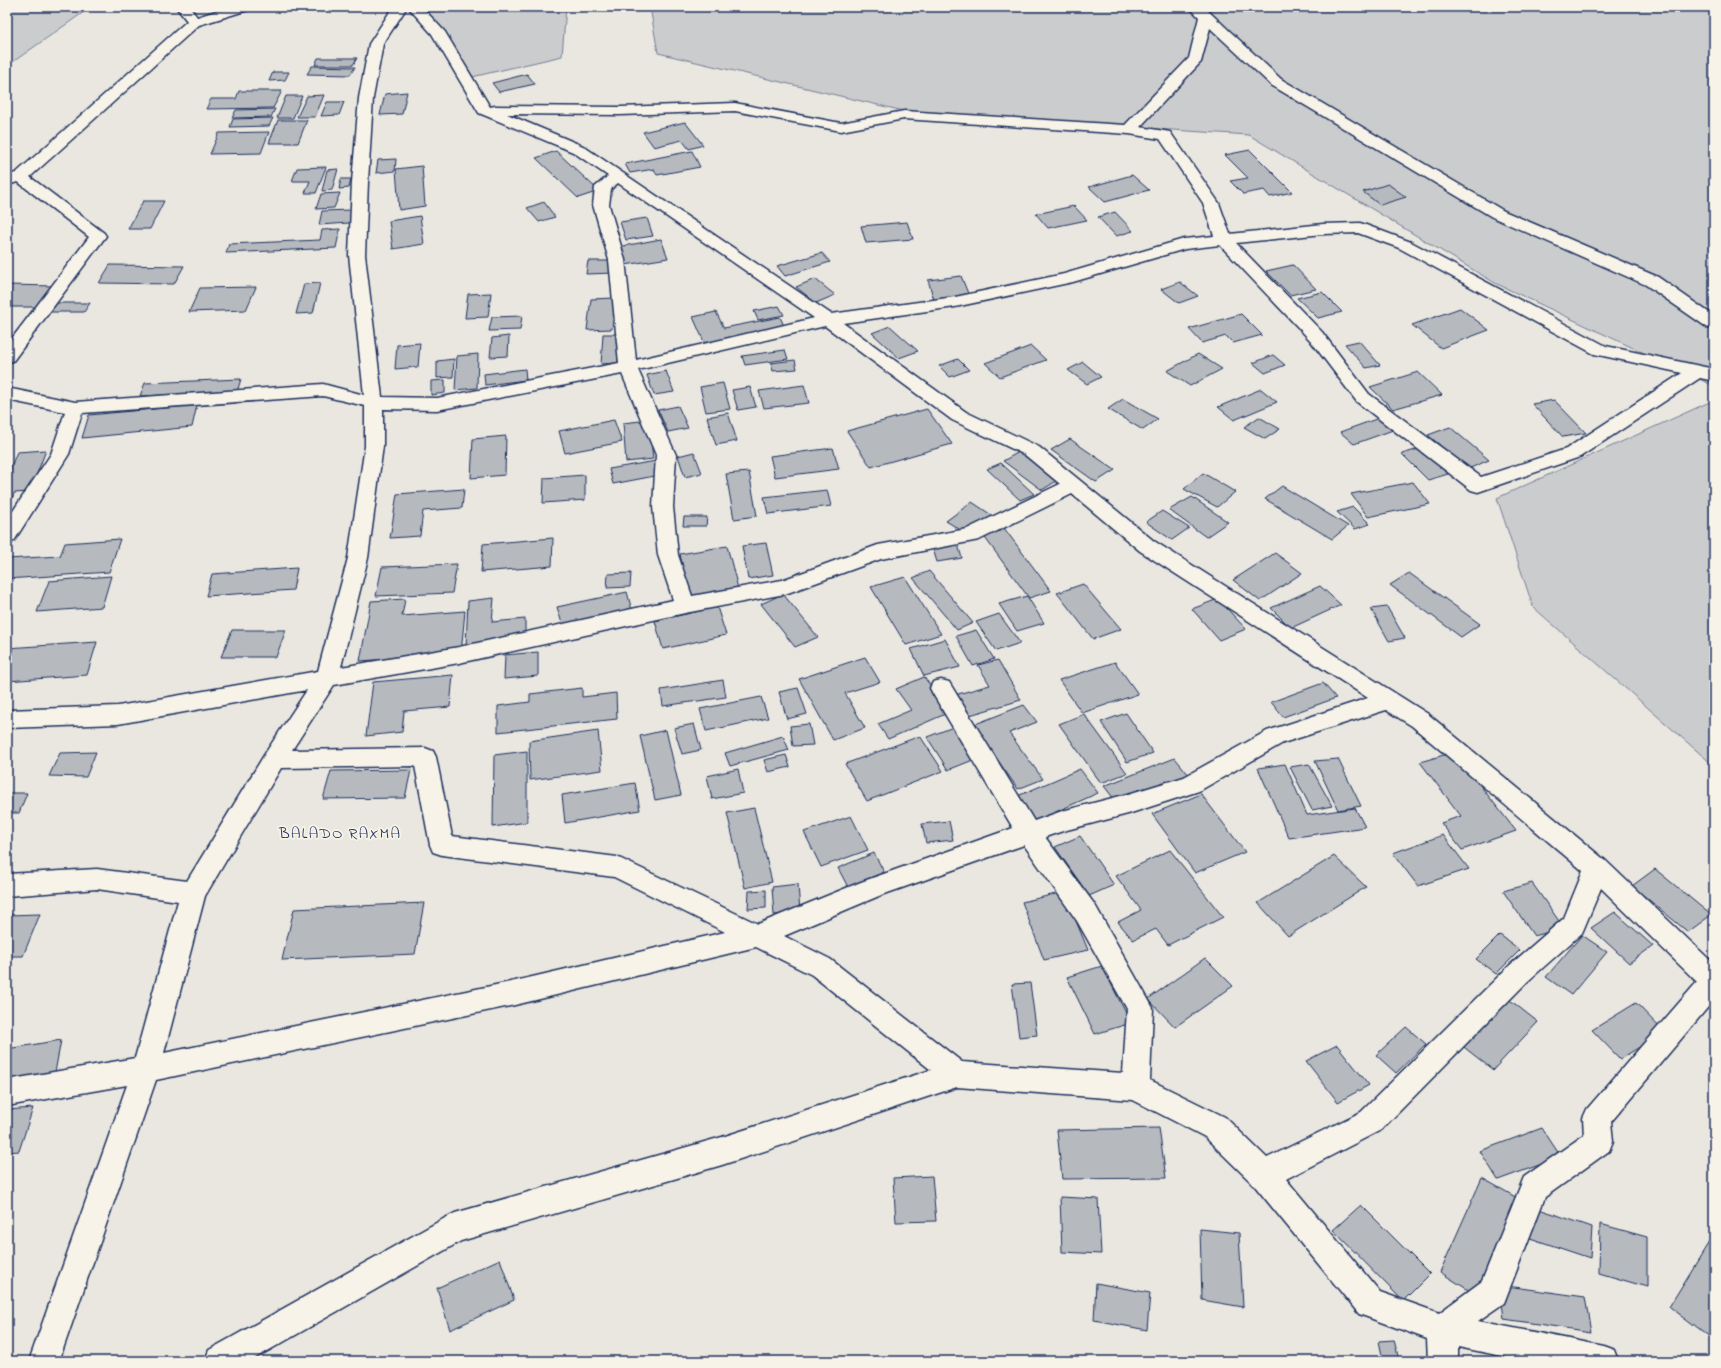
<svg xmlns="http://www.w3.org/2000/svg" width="1721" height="1368" font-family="'Indie Flower',sans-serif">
<rect width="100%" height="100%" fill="#eae7e0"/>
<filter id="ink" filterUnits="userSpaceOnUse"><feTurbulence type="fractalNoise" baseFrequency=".025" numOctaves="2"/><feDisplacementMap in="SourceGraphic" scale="8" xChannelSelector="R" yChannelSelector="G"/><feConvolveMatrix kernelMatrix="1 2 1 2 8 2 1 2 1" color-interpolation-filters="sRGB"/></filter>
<g filter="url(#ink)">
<path fill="#cbcccd" stroke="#737e96" d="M7,7h84l-84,59z
M419,7h147l-4,49 -90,21z
M650,7h1064v379l-219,-103 -246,-148 -337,-22 -254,-60z
M1714,400v365h-1l-180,-158 -36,-109z"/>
<path fill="#b6babf" stroke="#1b2f5e" d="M318,58h39l-4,7h-38z
M312,66l43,1 -5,8 -43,-1z
M273,72h16l-4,8 -16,1z
M527,74l8,10 -36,8 -7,-9z
M239,91h43l-9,17 -67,1 5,-10h25z
M407,92l-5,22 -22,1 5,-21z
M324,95l-9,22h-18l10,-21z
M286,96h16l-9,22h-16z
M327,102h17l-5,13 -18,1z
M275,109l-4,8 -39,1 4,-8z
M273,118l-4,8 -39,1 3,-8z
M278,120h29l-9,23h-29z
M685,122l18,23 -14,4 -7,-9 -28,7 -11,-15z
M269,132l-8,21 -51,1 9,-21z
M1250,150l42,42 -22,5 -6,-7 -21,4 -13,-13 18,-3 -23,-23z
M556,151l43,40 -21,7 -42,-40z
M692,151l8,16 -43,8 -3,-6 -24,4 -5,-9z
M396,159l-1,12 -19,2 2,-13z
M422,166l3,40 -26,4 -3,-41z
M326,167l-10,26h-11l5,-12h-18l5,-13z
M338,169l-6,21 -10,1 5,-21z
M1132,175l17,15 -44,12 -16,-15z
M341,179h10l-2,9 -10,1z
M1388,184l18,13 -26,8 -17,-13z
M340,193l-6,15 -18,1 5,-15z
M143,201h21l-14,28h-22z
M544,202l11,15 -16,5 -12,-14z
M1074,206l13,14 -39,8 -12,-14z
M352,210l-3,13 -30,2 3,-14z
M1115,212l18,19 -17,5 -18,-19z
M420,216l4,28 -31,5 -4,-28z
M647,218l6,18 -27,4 -6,-18z
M907,222l6,17 -47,4 -5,-17z
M340,229l-4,19 -110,5 3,-9 91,-4 2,-10z
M661,239l7,19 -43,7 -7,-18z
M822,253l8,9 -45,14 -8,-10z
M588,261h27l-1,12 -28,1z
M110,265l74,1 -10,18 -75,-1z
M1293,265l23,24 -26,6 -24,-24z
M961,276l8,20 -35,4 -6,-20z
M815,279l20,16 -19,8 -20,-16z
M1180,282l18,14 -19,7 -18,-14z
M320,283l-7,30 -17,1 8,-30z
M7,285l48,1 -15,21h-33z
M256,287l-10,23 -57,2 11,-24z
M1322,292l20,20 -24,6 -21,-20z
M491,293l-3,24 -23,1 3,-24z
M615,298l-3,31 -25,1 4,-31z
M54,303h36l-6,9h-36z
M779,306l5,9 -26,5 -4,-9z
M1460,308l29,22 -48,18 -29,-23z
M716,312l8,16 56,-11 5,11 -80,16 -12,-27z
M1241,314l21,21 -29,8 -7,-7 -24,7 -13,-14z
M522,316l-2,14 -31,1 3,-14z
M890,326l28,25 -19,7 -27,-25z
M603,334h16l-1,29 -17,1z
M509,336l-1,20 -18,1 2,-19z
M1359,341l21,24 -14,3 -21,-24z
M420,343l-2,24 -23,2 2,-24z
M1031,346l15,14 -46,17 -15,-14z
M785,350l3,9 -43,6 -3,-9z
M478,354l-1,34 -22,2 2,-34z
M1198,354l24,15 -32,17 -23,-15z
M1273,355l12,10 -20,8 -12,-10z
M454,359l-1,18 -16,1v-17z
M958,359l11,11 -19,7 -11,-11z
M795,360l2,9 -24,2 -2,-8z
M1083,362l18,15 -14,7 -19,-14z
M525,369l1,11 -41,5 -1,-11z
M666,371l8,21 -20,3 -7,-20z
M1418,372l24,23 -49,14 -23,-22z
M241,379l-4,13 -97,4 5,-13z
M445,380v13l-14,2v-14z
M723,383l7,26 -24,3 -6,-25z
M804,385l5,18 -45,5 -5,-17z
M750,387l6,20 -18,3 -6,-20z
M1261,389l16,13 -43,18 -16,-13z
M1123,399l35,20 -15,11 -35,-21z
M1554,400l32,33 -23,4 -31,-33z
M197,405l-5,22 -110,11 7,-23z
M678,406l10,22 -20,4 -10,-22z
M927,409l25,35 -81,23 -24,-36z
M728,413l9,28 -21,4 -9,-28z
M1259,417l21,12 -15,10 -21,-12z
M1379,418l14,12 -39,14 -14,-12z
M614,420l8,22 -57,11 -6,-22z
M649,420l4,39 -27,3 -3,-39z
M1450,427l39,33 -21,9 -40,-34z
M506,436l-1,39 -34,3 2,-39z
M1070,439l45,31 -19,12 -45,-32z
M833,448l6,21 -64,8 -5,-21z
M1422,448l26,26 -20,6 -26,-26z
M46,450l-16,42 -16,1 -1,4h-6v-21l10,-24z
M694,452l8,21 -17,4 -7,-21z
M1019,452l39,28 -16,10 -39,-29z
M656,461l4,14 -47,9 -4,-15z
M1001,463l33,31 -14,6 -33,-31z
M749,472l8,44 -23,3 -8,-45z
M1203,473l32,19 -18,15 -33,-18z
M585,475v25l-42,3 1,-25z
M1413,482l17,22 -62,13 -17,-23z
M1282,486l66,40 -16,13 -67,-40z
M464,489l-2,19 -39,3 -3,25 -30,2 7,-44z
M827,490l4,16 -63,8 -4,-17z
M1192,497l36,25 -22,15 -37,-27z
M972,502l21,14 -26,18 -21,-13z
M1353,507l17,17 -15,5 -18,-17z
M1162,511l27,17 -17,12 -26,-18z
M684,517h23l-1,9h-23z
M1004,528l47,63 -22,7 -46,-63z
M553,538l-1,28 -71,6 2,-28z
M120,539l-11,33 -102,7v-20l53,-3 5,-13z
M766,543l7,32 -25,4 -6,-33z
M958,545l4,13 -25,4 -4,-13z
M727,546l12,46 -49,8 -10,-46z
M1275,553l27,20 -42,28 -27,-21z
M457,564l-5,29 -76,3 6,-29z
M297,568l-4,22 -87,6 6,-22z
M929,571l44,52 -16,7 -44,-52z
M631,573l-1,14 -23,1 1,-14z
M1409,573l71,51 -19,13 -71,-52z
M111,576l-9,31 -65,5 12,-31z
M905,577l36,57 -35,11 -35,-58z
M1083,584l38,45 -28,10 -36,-46z
M1320,586l21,19 -50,23 -20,-20z
M627,592l6,22 -69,16 -7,-23z
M783,594l35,43 -23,10 -34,-43z
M1027,596l17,27 -27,8 -18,-27z
M494,598l-2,24 33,-3v20l-59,7 2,-45z
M405,599l-3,17 63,-5 -4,43 -101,7 11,-60z
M1218,599l28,30 -27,11 -27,-31z
M717,607l9,28 -63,14 -8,-28z
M1387,607l18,31 -16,3 -18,-32z
M999,614l21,29 -24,8 -20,-29z
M232,630h54l-10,27h-55z
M976,630l18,29 -21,7 -17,-30z
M945,639l15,28 -36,9 -13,-27z
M97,642l-10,33 -80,6v-33z
M538,652v24l-34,3 1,-24z
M865,657l15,25 -35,11 20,35 -32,12 -34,-61z
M998,660l23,40 -58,17 -12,-21 39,-11 -12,-20z
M1115,662l23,32 -56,19 -23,-33z
M453,675l-3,32 -46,4 -2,21 -36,4 7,-54z
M924,677l26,35 -62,27 -10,-15 33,-14 -15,-21z
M723,680l3,17 -63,9 -2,-16z
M1323,683l13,15 -53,19 -12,-15z
M582,688v9l34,-4 1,26 -119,13v-26l32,-4v-8z
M798,688l9,26 -20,5 -8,-27z
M761,697l7,21 -62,13 -6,-22z
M1024,705l13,17 -28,11 34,46 -25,10 -45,-64z
M1126,713l27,40 -26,9 -26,-40z
M1084,714l43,59 -26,10 -42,-59z
M694,724l7,26 -19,4 -8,-26z
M809,724l4,21 -20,1 -3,-20z
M956,726l22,32 -30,12 -21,-33z
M666,730l15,65 -26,5 -15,-64z
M598,731l4,39 -72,10 -1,-39z
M783,736l6,14 -59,16 -5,-13z
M920,736l23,35 -76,30 -22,-37z
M527,751v71l-34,5 1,-72z
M96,752l-10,25 -37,-1 11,-23z
M1454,752l62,79 -54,19 -21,-27 20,-7 -41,-54z
M786,755l4,12 -22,5 -4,-12z
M1175,758l14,17 -71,29 -14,-18z
M1338,759l23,47 -23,4 -23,-49z
M1285,764l22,51 48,-7 10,19 -76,11 -31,-70z
M1309,764l23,42 -20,4 -22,-43z
M738,769l5,24 -31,6 -5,-23z
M1080,769l18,24 -67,30 -18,-25z
M411,770l-6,28 -82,1 8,-28z
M635,783l5,27 -75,13 -3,-28z
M7,793h20l-8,20h-12z
M1201,794l44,58 -50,21 -43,-59z
M754,808l18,74 -27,6 -18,-75z
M851,816l17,34 -47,17 -17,-35z
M949,821l4,19 -27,3 -4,-19z
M1443,835l26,34 -51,17 -25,-33z
M1080,836l34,49 -25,11 -34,-49z
M1170,850l53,67 -55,28 -12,-16 -23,11 -15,-18 23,-12 -25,-34z
M874,853l10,19 -36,15 -10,-19z
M1334,856l32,31 -78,49 -30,-33z
M1655,869l56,46 -23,17 -56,-46z
M1532,883l32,45 -30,8 -31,-45z
M798,884l2,28 -26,3 -2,-28z
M766,890v18l-18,1 1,-18z
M1064,892l24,58 -44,10 -22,-58z
M424,903l-9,51 -133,6 12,-51z
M1615,912l38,34 -24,17 -38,-35z
M40,914l-17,42h-16v-41z
M1500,935l20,15 -24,24 -20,-15z
M1582,935l25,17 -36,43 -25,-18z
M1205,958l28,28 -58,41 -27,-28z
M1102,966l29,57 -36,11 -28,-57z
M1030,983l7,52 -18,2 -7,-53z
M1506,997l32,25 -45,48 -33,-26z
M1636,1003l28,29 -44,27 -28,-29z
M1406,1027l20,17 -30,29 -20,-18z
M61,1040l-7,38 -47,8v-37z
M1337,1045l32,40 -31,17 -32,-41z
M33,1108l-14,43 -12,1v-42z
M1159,1128l7,50 -104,1 -5,-49z
M1542,1128l19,29 -63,23 -18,-29z
M932,1176l4,45 -40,1 -3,-44z
M1482,1178l37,21 -41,97 -38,-24z
M1060,1197l38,2 3,55 -39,-2z
M1361,1205l69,69 -27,27 -70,-71z
M1530,1206l62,21 -2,31 -63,-21z
M1600,1224l47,13v50l-48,-14z
M1200,1229l39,4 4,74 -41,-7z
M1714,1234v107l-45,-34z
M500,1259l14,41 -64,30 -13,-42z
M1096,1283l54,10 -3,37 -53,-10z
M1500,1285l85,12 6,35 -87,-13z
M1394,1340l5,20h-16l-4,-19z"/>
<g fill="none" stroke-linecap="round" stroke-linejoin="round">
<g stroke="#1b2f5e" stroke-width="3">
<path id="minor" d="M176,7h14l7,10 32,-10h21l-2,3 -49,15 -169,152 74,56 2,3 -93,125 -6,1v-17l82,-108 -71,-55 -11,3v-10l9,-2 171,-152z
M393,7h14l-24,37 -10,54 -5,84 -3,73 17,142 55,1 182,-35 -10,-103 -16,-55 2,-18 13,-11 -35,-24 -94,-39 -47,-79 -24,-27h14l23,25 45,75 5,-1 125,1 115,-4 106,20 63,-12 221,14 64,-67 10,-41 -10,-10h15l77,72 223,132 154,66 56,39v13l-6,-1 -62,-43 -154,-68 -221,-132 -61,-57 -9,34 -61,65 30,5 49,71 11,31 93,-10 37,-1 6,2 45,17 195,104 108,23v12l-14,-3 -120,79 -102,35 -7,-2 -114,-88 -47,-62 -90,-95 -35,4 -112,33 -118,25 -112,16 123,89 73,35 115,94 274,173 178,147 108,103v36l-103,122 2,19 -4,10 -64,46 -41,106 -26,18 126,25 11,4 4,11h-93l-68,-14v14h-30l-1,-22 -68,-25 -105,-129 -49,-48 -72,-37 -176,-13 -235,78 -261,76 -211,120h-45l4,-11 236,-132 10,-5 267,-76 209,-67 -119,-95 -56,-28 -241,58 -359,75 -97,281h-30l98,-276 -120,21v-26l128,-22 43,-157 -81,-12 -90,7v-22l90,-5 90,12 79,-129 41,-62 -189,34 -111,4v-18l111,-4 200,-35 30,-113 17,-112v-40l-42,-10 -241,17 -13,41 -55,87 -7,2v-23l44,-66 14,-42 -58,-12v-12l68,14 248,-18 41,11 -15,-140 3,-73 7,-84 10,-54zM735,111l106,20 63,-12 225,15 31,5 43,64 11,33 -30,3 -120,35 -109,23 -124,17 -248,-168 -76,-32 113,1zM618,183l196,135 -178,42 -11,-100 -16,-55 2,-16zM1358,233l41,15 195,106 88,19 -116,76 -85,28 -112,-83 -47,-62 -86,-89 87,-9zM825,326l127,94 73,35 35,29 -93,45 -89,16 -96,35 -90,16 -14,-41 -5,-48 3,-52 -38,-85zM622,374l34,81 -3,52 5,48 15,45 -214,47 -118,20 27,-109 15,-112v-37l54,1zM1072,494l68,57 228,147 -101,33 -83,46 -56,17 -66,17 -28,10 -85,-139 -8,-2 -8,2 -3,6 3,6 80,134 -152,54 -103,42 -141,-67 -165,-21 -16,-79 -3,-6 -8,-3 -133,2 42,-65 125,-22 226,-50 100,-19 96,-35 98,-19zM1386,710l26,16 171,145 -19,47 -54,47 -149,147 -94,46 -42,-41 -75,-37 3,-72 -58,-103 -50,-68 18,-6 65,-17 71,-23 84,-48zM415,766l15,79 3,7 9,3 172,22 111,55 -210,49 -351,72 41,-157 76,-128zM1024,845l53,76 50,88 -4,64 -161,-11 -132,-103 -46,-23 95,-40zM1601,888l96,94 -110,127 -4,9 1,17 -60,42 -42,104 -43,32 -59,-21 -94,-113 95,-49 147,-149 54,-48z"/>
</g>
<use href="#minor" fill="#f7f3e8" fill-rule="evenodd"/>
</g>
</g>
<g text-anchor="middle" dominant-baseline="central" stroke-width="3.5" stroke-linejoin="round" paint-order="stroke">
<g font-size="16" letter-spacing="1" fill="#1b2f5e" stroke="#f7f3e8">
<text x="340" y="834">BALADO RAXMA</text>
</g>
</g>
<rect width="1721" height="1368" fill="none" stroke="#f7f3e8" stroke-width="24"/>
<rect x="12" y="12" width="1697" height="1344" fill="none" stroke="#1b2f5e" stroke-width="1.5" filter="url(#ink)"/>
</svg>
